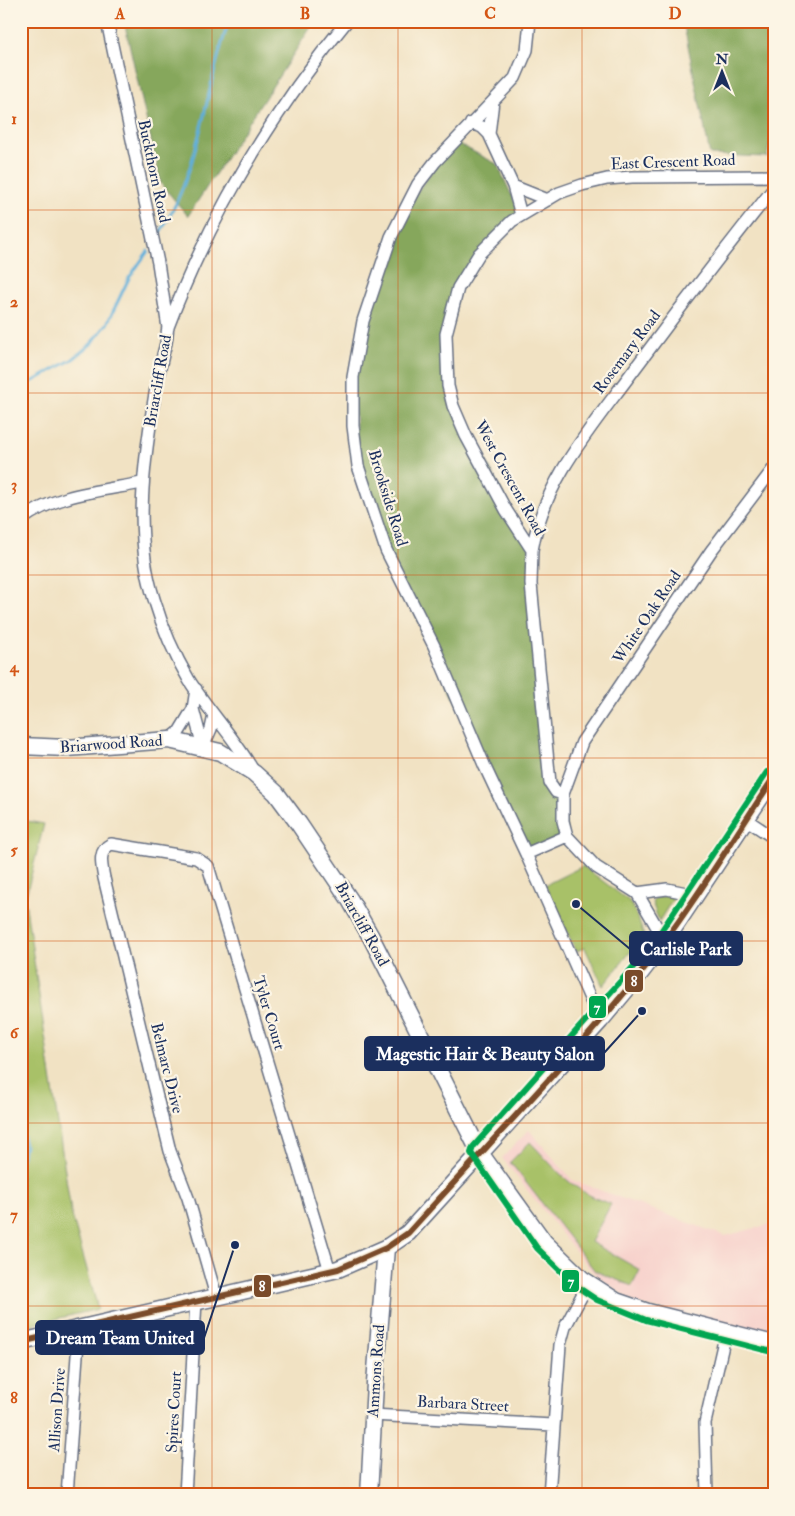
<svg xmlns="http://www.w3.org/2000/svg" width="795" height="1516" font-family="'IM FELL Double Pica',serif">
<rect width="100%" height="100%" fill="#fcf5e5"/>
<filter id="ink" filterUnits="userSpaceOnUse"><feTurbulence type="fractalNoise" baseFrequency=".02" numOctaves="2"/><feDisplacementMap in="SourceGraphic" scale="10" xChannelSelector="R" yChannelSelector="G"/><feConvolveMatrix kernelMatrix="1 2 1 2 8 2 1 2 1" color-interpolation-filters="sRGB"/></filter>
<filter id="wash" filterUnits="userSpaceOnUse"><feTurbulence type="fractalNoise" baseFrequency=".0096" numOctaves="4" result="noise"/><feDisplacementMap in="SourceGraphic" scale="20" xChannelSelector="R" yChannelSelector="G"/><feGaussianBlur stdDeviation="1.12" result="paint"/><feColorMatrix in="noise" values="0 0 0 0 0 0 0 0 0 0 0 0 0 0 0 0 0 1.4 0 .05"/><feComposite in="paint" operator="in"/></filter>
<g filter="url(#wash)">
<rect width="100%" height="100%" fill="#f1e2c3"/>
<path fill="#f7d0cb" d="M529,1130l43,50 153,56 49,-13v110l-138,-29 -44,-32 -90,-114z"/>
<path fill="#a8c167" stroke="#627862" d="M21,820l23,4 -19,76 46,312 27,97 -77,18z
M583,866l46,35 6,10 9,24 -41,51 -18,-38 -9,3 -31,-66z
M665,896l9,1 -15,24 -7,-19 4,-4z
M530,1142c28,29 41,49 81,62l-20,38 49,28 -8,16 -37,-15 -85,-109z"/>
<path fill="#86a75c" stroke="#506b5d" d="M124,21h191l-127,195 -27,-32z
M683,21h91v98l-7,38 -57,-2z
M453,141l44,23 24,51 -56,58 -19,61 2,52 84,164 18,233 13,11 4,42 -41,18 -140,-304 -28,-84 -5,-89 18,-84 33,-83z"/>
<path fill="#5fafda" stroke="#3d6f9c" d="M753,21h21v10l-21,-9z"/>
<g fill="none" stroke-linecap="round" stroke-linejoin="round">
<path stroke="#5fafda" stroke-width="3" d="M159,234c42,-63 45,-143 70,-213
M21,388l52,-29 18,-15 16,-20 22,-46 19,-27
M21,1128l4,17 -4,14"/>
</g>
</g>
<g filter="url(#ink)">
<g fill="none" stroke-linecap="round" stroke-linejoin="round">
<g stroke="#666e81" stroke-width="14">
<path id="street" d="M107,21l51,242 10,65
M530,21l-3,29 -12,28 -80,84 -17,22 -27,53 -28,84 -10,56v49l5,40 28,84 48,96 51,121 41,87 74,167
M471,123l11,4 7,7 24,52 8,29
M489,134l4,-33
M513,186l35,14
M21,520c34,-26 80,-29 121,-37
M532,550c12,-70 60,-123 101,-179 46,-62 93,-123 141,-183
M196,689l-3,20 10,38
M169,740l10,-8 14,-23
M203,747l8,-18 3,-14
M254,772c-18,-33 -45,-60 -65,-92 -14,-24 -27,-54 -35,-81 -17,-53 -13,-111 -5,-166 4,-30 9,-60 17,-90 1,-5 1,-12 2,-16 42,-111 104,-214 179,-306
M563,794l-7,-2 -6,-9 -19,-199 1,-34 -26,-40 -40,-74 -13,-30 -5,-20 -2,-52 12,-46 21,-34 33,-33 47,-28 23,-8 25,-6 25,-2 142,-1
M747,820l27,18
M526,854l41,-18
M637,893l30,-4 29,6
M665,941l-28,-48 -41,-26 -29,-31 -4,-15v-27l19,-52 129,-191 63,-83
M216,1296l-28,-98 -18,-47 -66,-273c-2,-12 -7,-27 7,-34l85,14 12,8 122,405
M372,1415l181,10
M67,1495l12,-167
M185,1495l11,-194
M549,1495l11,-150 5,-18 23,-43
M707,1495l-2,-72 21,-91"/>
</g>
<g stroke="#666e81" stroke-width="19">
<path id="secondary" d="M21,746l46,2 102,-8 51,12 34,21 22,20 23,31 51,76 21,37 109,216 64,89 38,37 34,22 32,11 126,32
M21,1342l317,-73 48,-21 22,-15 192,-212 41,-49 24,-31 109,-164
M369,1495l6,-112 11,-135"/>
</g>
<use href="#street" stroke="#fff" stroke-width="11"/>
<use href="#secondary" stroke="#fff" stroke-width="16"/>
<g stroke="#fcf5e5" stroke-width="10">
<path id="bus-1" d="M21,1342l317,-73 48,-21 22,-15c78,-87 161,-171 234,-262 48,-61 89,-129 132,-194"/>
</g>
<g stroke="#fcf5e5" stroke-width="10">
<path id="bus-2" d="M767,772l-109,164 -24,30 -161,181 -2,6 66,95 39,38 21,14 49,20 126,32"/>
</g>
<use href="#bus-1" stroke="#7a4b2a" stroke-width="6"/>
<use href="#bus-2" stroke="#00a651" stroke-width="6"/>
</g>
</g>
<path fill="none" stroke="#d45514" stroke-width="1" stroke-opacity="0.55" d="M212,21v1474M398,21v1474M582,21v1474M21,210h753M21,393h753M21,575h753M21,758h753M21,941h753M21,1123h753M21,1306h753"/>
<g text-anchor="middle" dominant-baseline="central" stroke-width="4.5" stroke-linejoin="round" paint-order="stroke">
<g font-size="16" fill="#1b2f5e" stroke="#fcf5e5">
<text transform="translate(673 162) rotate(-2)">East Crescent Road</text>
<text transform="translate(154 171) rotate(78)">Buckthorn Road</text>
<text transform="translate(627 352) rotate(-53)">Rosemary Road</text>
<text transform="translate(158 381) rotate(-80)">Briarcliff Road</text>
<text transform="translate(510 478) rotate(61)">West Crescent Road</text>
<text transform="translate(388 498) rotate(73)">Brookside Road</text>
<text transform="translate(647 617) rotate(-56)">White Oak Road</text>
<text transform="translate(111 744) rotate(-4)">Briarwood Road</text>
<text transform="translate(362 924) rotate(61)">Briarcliff Road</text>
<text transform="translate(269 1013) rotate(73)">Tyler Court</text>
<text transform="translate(167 1068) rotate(76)">Belmarc Drive</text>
<text transform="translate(376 1371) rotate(-86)">Ammons Road</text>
<text transform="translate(463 1404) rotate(3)">Barbara Street</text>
<text transform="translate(57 1410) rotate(-86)">Allison Drive</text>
<text transform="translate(174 1412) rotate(-87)">Spires Court</text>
</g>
</g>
<path fill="none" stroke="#1b2f5e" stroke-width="2" d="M576 904L630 949M642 1011L604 1053M235 1245L204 1338"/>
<g fill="#1b2f5e" stroke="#fcf5e5" stroke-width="2">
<circle cx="576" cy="904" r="5"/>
<circle cx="642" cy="1011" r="5"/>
<circle cx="235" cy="1245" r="5"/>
</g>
<g fill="#1b2f5e" stroke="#1b2f5e" stroke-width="2">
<rect x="630" y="932" width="112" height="33" rx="5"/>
<rect x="365" y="1037" width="239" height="33" rx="5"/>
<rect x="36" y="1321" width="168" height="33" rx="5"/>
</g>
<g font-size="18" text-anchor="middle" font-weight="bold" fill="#fff">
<text x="686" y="955">Carlisle Park</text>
<text x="485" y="1060">Magestic Hair &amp; Beauty Salon</text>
<text x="120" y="1344">Dream Team United</text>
</g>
<g stroke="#fcf5e5" stroke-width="2">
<rect x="624" y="969" width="20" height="24" rx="5" fill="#7a4b2a"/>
<rect x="588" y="995" width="19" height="24" rx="5" fill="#00a651"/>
<rect x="561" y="1269" width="19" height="24" rx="5" fill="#00a651"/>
<rect x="253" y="1274" width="19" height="24" rx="5" fill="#7a4b2a"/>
</g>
<g font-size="14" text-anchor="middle" font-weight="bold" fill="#fff">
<text x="634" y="986">8</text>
<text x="597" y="1012">7</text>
<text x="571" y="1286">7</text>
<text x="262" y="1291">8</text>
</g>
<rect width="795" height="1516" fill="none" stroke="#fcf5e5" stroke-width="55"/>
<g transform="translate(722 72)" stroke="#fcf5e5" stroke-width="4" paint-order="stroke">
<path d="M0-4L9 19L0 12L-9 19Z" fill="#1b2f5e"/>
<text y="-8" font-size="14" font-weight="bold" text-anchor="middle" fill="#1b2f5e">N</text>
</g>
<rect x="28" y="28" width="740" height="1460" fill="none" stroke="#d45514" stroke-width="2"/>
<g font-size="16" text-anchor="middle" font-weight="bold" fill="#d45514">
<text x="120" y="19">A</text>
<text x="305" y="19">B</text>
<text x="490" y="19">C</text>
<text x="675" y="19">D</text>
<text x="14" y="124">1</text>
<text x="14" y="307">2</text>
<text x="14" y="490">3</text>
<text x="14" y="672">4</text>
<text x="14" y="855">5</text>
<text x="14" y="1038">6</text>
<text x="14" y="1220">7</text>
<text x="14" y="1403">8</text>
</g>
</svg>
